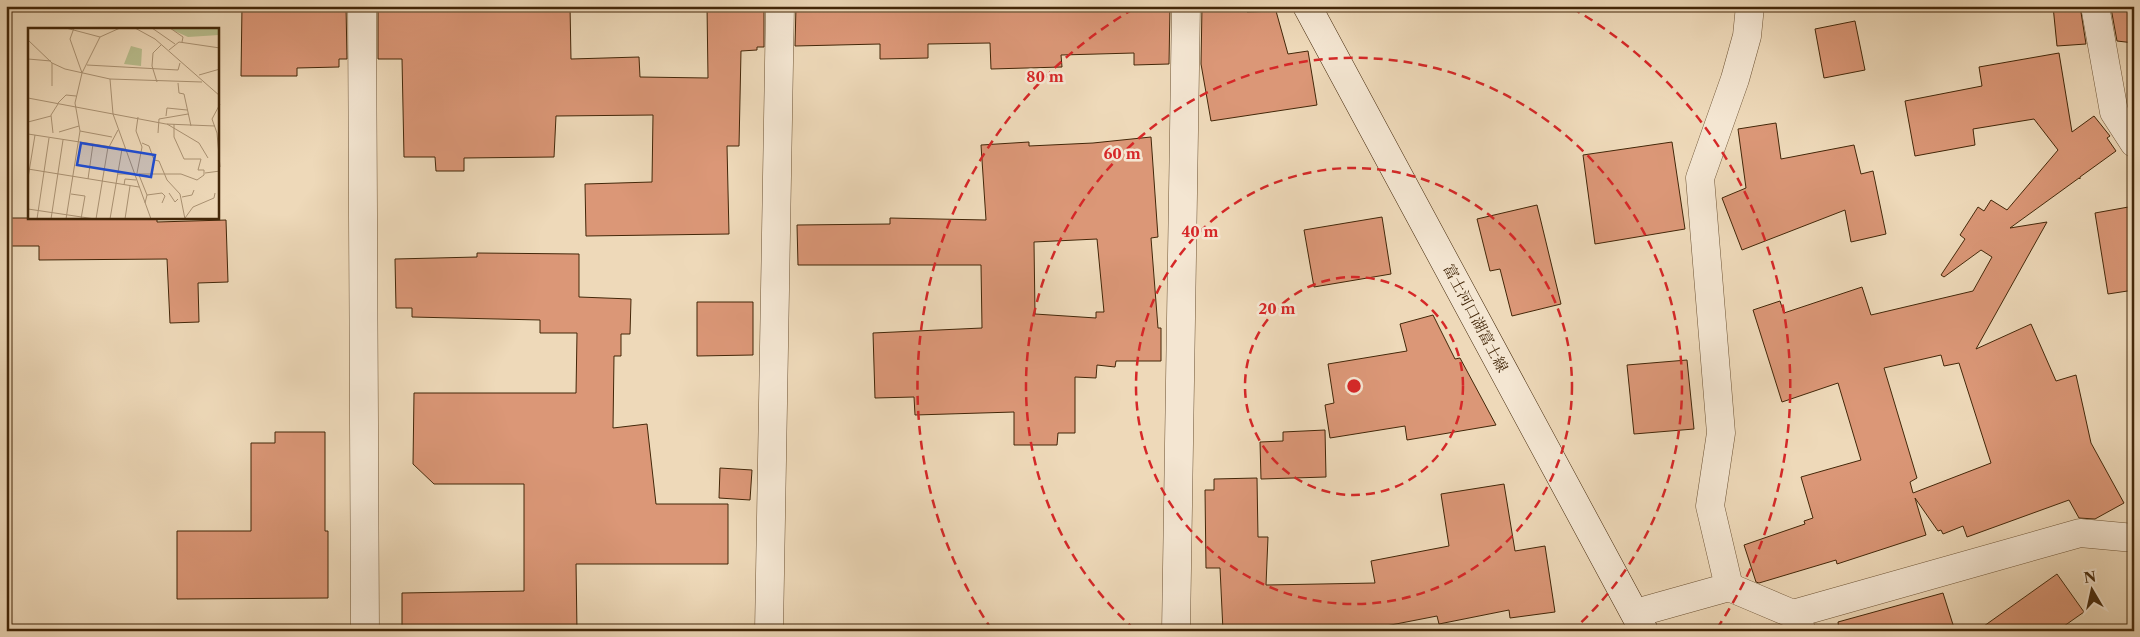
<svg xmlns="http://www.w3.org/2000/svg" width="2140" height="637" font-family="'Libre Caslon Text','Noto Serif JP',serif">
<rect width="100%" height="100%" fill="#eed9b9"/>
<filter id="stains"><feTurbulence type="fractalNoise" baseFrequency=".004" numOctaves="4"/><feColorMatrix values="0 0 0 0 .2 0 0 0 0 .09 0 0 0 0 .02 0 0 0 .5 -.17"/></filter>
<radialGradient id="worn" r=".72"><stop offset=".6" stop-color="#630" stop-opacity="0"/><stop offset="1" stop-color="#630" stop-opacity=".3"/></radialGradient>
<path fill="#db9777" stroke="#432709" fill-rule="evenodd" d="M242,6h104l1,53h-8v8l-42,1v8h-56z
M378,6h192l1,53 68,-2 1,20 68,1 -1,-72h57v41h-7v3l-16,1 -2,95h-12l2,88 -143,2 -1,-52 67,-2 1,-67 -97,1 -2,41 -90,1v13h-28l-1,-14h-31l-2,-98h-24z
M796,6h180v4l82,-4h112l-1,58 -35,1v-12l-73,2 1,12 -71,2 -1,-26 -62,1v14l-48,1v-15l-85,2z
M1202,6l45,1v5l29,-1 12,43 20,-3 9,54 -106,16 -10,-57z
M2053,6h27l6,38 -29,2z
M2111,8l23,3v32l-17,-2z
M1855,21l10,49 -41,8 -9,-49z
M2059,53l13,79 22,-16 16,20 -3,2 9,13 -36,26v2l-1,-1 -69,50 37,-6 -71,127 55,-25 25,57 20,-6 15,68 33,60 -29,16 -16,-1 -10,-18 -102,37 -4,-11 -20,8 -2,-4 -3,1 -23,-33 11,37 -89,29 -1,-4 -77,23 -3,-1 -12,-37 61,-21 -1,-3 9,-3 -12,-41 60,-17 -23,-77 -56,19 -29,-92 27,-9 4,12 78,-26 9,28 102,-24 19,-34 -11,-7 -37,27 -3,-2 24,-36 -5,-4 18,-28 6,4 7,-11 16,10 51,-60 -24,-31 -61,10 2,16 -60,11 -10,-55 77,-15 -3,-19zM1941,355l3,11 15,-3 32,100 -78,30 -3,-11 7,-4 -33,-110z
M1776,123l5,36 73,-14 7,29 12,-3 13,63 -35,8 -6,-32 -103,40 -20,-52 24,-10 -8,-59z
M1151,137l7,100 -7,1 7,90h3v33h-45l-1,6 -18,-2 -1,13 -21,-1v56h-17l-1,12h-43v-33l-99,3 -1,-18 -39,1 -2,-65 109,-5 -1,-63h-183l-1,-40 93,-1v-6l96,2 -5,-75 48,-3v4l64,-3zM1097,239l7,73h-8v6l-61,-4 -1,-72z
M1672,142l13,87 -90,15 -12,-89z
M1537,205l24,99 -49,12 -12,-47 -10,2 -13,-52z
M2134,206v84l-26,4 -13,-81z
M1382,217l9,57 -77,13 -10,-57z
M6,218h151v4l69,-2 2,62 -30,1 1,39 -29,1 -3,-64 -128,1v-14h-33z
M477,253l102,1v43l52,2 -1,35h-9v22h-7l-1,72 34,-4 9,80h72v60h-152l1,67h-175v-38l122,-2v-107h-90l-21,-20 1,-71h162l1,-60h-37v-13l-128,-3v-9h-16l-1,-49 82,-2z
M697,302h56v53l-56,1z
M1433,315l22,44 5,-1 36,67 -89,15 -2,-14 -75,12 -5,-33 9,-2 -6,-39 79,-13 -7,-27z
M1687,360l7,69 -60,5 -7,-69z
M1325,430l1,47 -65,2 -1,-37 23,-1v-9z
M275,432h50v99h3v67l-151,1v-68h74v-88h24z
M720,468l32,2 -2,30 -31,-2z
M1257,478l1,59h10l-2,48 109,-2 -4,-22 78,-15 -8,-52 63,-10 11,67 30,-5 10,66 -45,6 -1,-8 -70,14 -2,-8 -77,15h-137l-3,-63h-14l-1,-78h9v-11z
M2057,574l27,38 -27,19h-80z
M1943,593l12,38h-116l-1,-9z"/>
<g fill="none" stroke-linecap="round" stroke-linejoin="round">
<g stroke="#6e5435" stroke-width="29">
<path id="minor" d="M362,6l3,625
M2095,6l19,106 20,31
M1729,587l-19,-81 11,-73 -21,-255 35,-99 12,-43 3,-30
M1636,613l93,-26 64,27 8,15
M1793,614l287,-81 54,5
M769,631l11,-625
M1176,631l10,-625"/>
</g>
<g stroke="#432709" stroke-width="29">
<path id="secondary" d="M1307,6l337,625"/>
</g>
<use href="#minor" stroke="#f4e6d2" stroke-width="28"/>
<use href="#secondary" stroke="#f4e6d2" stroke-width="28"/>
</g>
<g fill="none" stroke="#d62828" stroke-width="2.5" stroke-dasharray="9 6">
<circle cx="1354" cy="386" r="109"/>
<circle cx="1354" cy="386" r="218"/>
<path d="M1135 630A328 328 0 1 1 1573 630"/>
<path d="M992 630A437 437 0 0 1 1135 8M1572 8A437 437 0 0 1 1716 630"/>
</g>
<g text-anchor="middle" dominant-baseline="central" stroke-width="5" stroke-linejoin="round" paint-order="stroke">
<g font-size="15" fill="#432709" stroke="#f4e6d2">
<text transform="translate(1476 318) rotate(62)">富士河口湖富士線</text>
</g>
</g>
<g transform="translate(28 28)">
<rect width="191" height="191" fill="#eed9b9"/>
<path d="M140,0h51v7l-31,2zM103,18l11,3 -1,17 -17,-2z" fill="#b9bf8f"/>
<path fill="none" stroke="#aa9273" stroke-width="1" d="M38,0l34,9 20,-9M46,0l-4,11 12,34M107,0l20,11 65,57M124,0l23,16M142,0l13,9 -1,5M0,12l24,23 13,6 45,10 92,3M141,22l10,-8 41,6M0,31l23,2M59,37l91,5 2,-7M171,47l21,-6M82,51l3,35 38,105M129,54l-5,-16 1,-13 8,-8M150,55l1,10 5,1 7,32M24,58v-23M0,70l85,16M30,75l8,-8 10,1M192,76l-8,15 5,14 3,34M85,86l53,10 49,2M138,88l1,-8 20,2M0,94l23,-6M139,96l32,19 9,15M52,103l32,6M31,104l20,-6M25,105l-2,-18 7,-11M130,105l1,-14 29,-5M0,106l97,15M114,115l7,3 5,14 5,1 8,19 13,14 5,25M81,119l9,-17M0,141l111,18M109,145l5,-26 -6,-16 2,-14M177,145l15,-2M89,146h17M111,146h42l16,6 7,-5v-5h-6l3,-11h-17l-10,-22v-13M111,147l8,20 -2,8M0,150l7,-43M60,151l5,-35M96,157l1,-6 11,1M141,165l6,9 3,-3M43,166l14,2 -4,23M119,167l15,-2 3,3 -3,7M154,169l10,-2 2,-5M0,181l67,10M157,190l8,-11 21,-9 1,-5M9,191l12,-81M23,191l12,-79M38,191l14,-88 -5,-28 7,-30 18,-36M68,191l12,-72M82,191l12,-70M97,191l5,-33"/>
<path fill="#1d4ed8" fill-opacity="0.15" stroke="#1d4ed8" stroke-width="2.5" d="M53,115l74,12 -4,22 -74,-12z"/>
<rect width="191" height="191" fill="none" stroke="#432709" stroke-width="2.5"/>
</g>
<circle cx="1354" cy="386" r="8" fill="#d62828" stroke="#f4e6d2" stroke-width="2.5"/>
<g font-size="15" text-anchor="middle" font-weight="bold" fill="#d62828" stroke="#f4e6d2" stroke-width="5" stroke-linejoin="round" paint-order="stroke">
<text x="1045" y="82">80 m</text>
<text x="1122" y="159">60 m</text>
<text x="1200" y="237">40 m</text>
<text x="1277" y="314">20 m</text>
</g>
<rect width="2140" height="637" fill="none" stroke="#eed9b9" stroke-width="25"/>
<rect x="8" y="8" width="2125" height="622" fill="none" stroke="#432709" stroke-width="2.5"/>
<rect x="12" y="12" width="2115" height="612" fill="none" stroke="#432709"/>
<g transform="translate(2092 590) rotate(351)" stroke="#f4e6d2" stroke-width="4" paint-order="stroke">
<path d="M0-4L9 19L0 12L-9 19Z" fill="#432709"/>
<text y="-8" font-size="14" font-weight="bold" text-anchor="middle" fill="#432709">N</text>
</g>
<rect width="100%" height="100%" filter="url(#stains)"/>
<rect width="100%" height="100%" fill="url(#worn)"/>
</svg>
